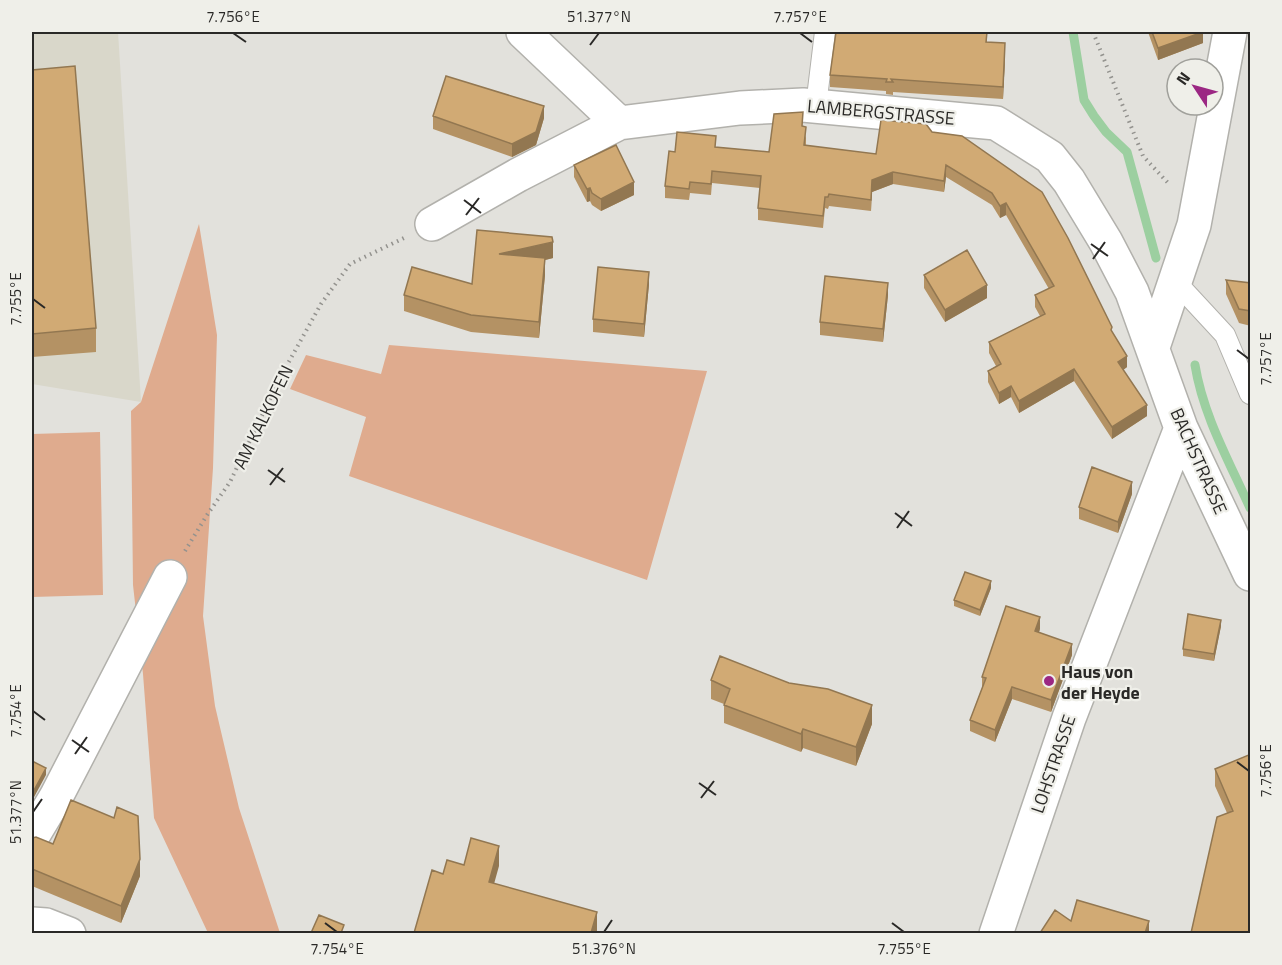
<svg xmlns="http://www.w3.org/2000/svg" width="1282" height="965" font-family="'Titillium Web',sans-serif">
<rect width="100%" height="100%" fill="#e2e1dc"/>
<path fill="#d9d7ca" d="M32,32h86l23,370 -109,-18z"/>
<path fill="#dfab8e" d="M199,224l18,111 -4,133 -10,148 12,90 24,102 41,125h-72l-54,-115 -11,-144 -10,-89 -2,-174 10,-9z
M389,345l318,26 -60,209 -298,-104 17,-59 -76,-28 16,-34 75,19z
M100,432l3,163 -71,2v-163z"/>
<g fill="none" stroke-linecap="round" stroke-linejoin="round">
<path stroke="#9ccfa0" stroke-width="9" d="M1073,32l11,68 10,16 12,16 21,20 29,106
M1195,365c8,50 34,96 55,143"/>
<g stroke="#b2b1ac" stroke-width="22">
<path id="service" d="M816,106l9,-74
M1175,281l50,54 25,59"/>
</g>
<g stroke="#b2b1ac" stroke-width="36">
<path id="minor" d="M523,32l96,91
M432,224l86,-49 101,-52 121,-15 63,-3 193,18 54,34 19,24 37,61 26,50 49,136 69,146
M1153,347l41,-122 36,-193
M32,837l24,-40 114,-220
M32,924l14,1 23,9
M996,934l73,-216 112,-290"/>
</g>
<path stroke="#93928e" stroke-width="4" stroke-dasharray="1.5 4.5" stroke-linecap="butt" d="M1093,32l50,124 26,28
M185,551l22,-36 23,-33 51,-106 40,-72 29,-40 54,-26"/>
<use href="#service" stroke="#fff" stroke-width="20"/>
<use href="#minor" stroke="#fff" stroke-width="33"/>
</g>
<path fill="#b49264" d="M987,32v10l18,14 -2,43 -110,-7v3l-7,-1v-3l-56,-4v-12z
M1148,32h55v11l-45,17z
M32,70l64,258v24l-64,5z
M433,116l111,2 -8,27 -24,12 -79,-28z
M803,126l3,12v8l70,8 56,-22 30,4 150,197 15,34 -4,3 24,46 -35,23 -38,-58 -55,32 -8,-16 -12,7 -11,-22v-11l8,-5 -7,-13v-11l51,-26 -5,-9v-12l14,-6 -43,-74 -6,3 -8,-13 -46,-28 -2,15 -51,-8 -21,8 -1,19 -42,-5 -1,3 -3,-1 -2,20 -65,-8v-12l2,-20 -48,-5 -1,12 -21,-2 -1,7 -24,-2v-12l10,-34 41,-5 53,5z
M574,165l60,30 -33,16 -9,-6 -2,-4 -3,1 -13,-25z
M1251,197v16l-2,-1v-11z
M477,230l76,28 -8,2v15l-6,63 -68,-6 -67,-21v-16l68,-11z
M924,275l63,23 -42,24 -21,-34z
M1226,280l25,3v43l-12,-3 -13,-29z
M649,284l-5,53 -51,-5v-13z
M888,295l-5,47 -63,-7v-13z
M1132,494l-14,39 -39,-14v-12z
M991,588l-11,28 -26,-10v-6z
M1221,626l-7,35 -31,-5v-7z
M1040,629l-1,3 33,23 -21,57 -39,-13 -17,43 -25,-11v-11l12,-32v-11z
M711,680l161,44 -16,42 -53,-18 -2,4 -77,-29v-19l-13,-5z
M1251,754v179l-24,-120 -12,-27v-17z
M32,838l21,6 87,32 -19,47 -89,-37z"/>
<path fill="#927751" d="M1203,32v11l-45,17v-12z
M1005,43v13l-2,43v-12z
M544,106v12l-8,27 -24,12v-13z
M946,165v12l-2,15v-11z
M893,172v12l-21,8 -1,19 1,-31z
M634,182v13l-33,16v-12z
M590,188v13l-3,1v-13z
M1006,203v12l-6,3v-12z
M553,242v16l-8,2v15l-6,63v-16l-40,-68z
M649,272v12l-5,53v-13z
M888,283v12l-5,47v-13z
M987,285v13l-42,24v-12z
M1127,356v11l-9,7v-12z
M1074,369v12l-55,32v-12z
M1011,386v11l-12,7v-11z
M1147,405v11l-35,23v-12z
M1132,482v12l-14,39v-11z
M991,581v7l-11,28v-6z
M1040,617v12l-5,14v-12z
M1221,620v6l-7,35v-7z
M1072,644v11l-21,57v-12z
M1012,687v12l-17,43v-12z
M872,705v19l-16,42v-19z
M803,729v19l-2,4v-18z
M46,768v7l-13,24v-7z
M499,846v20l-10,36v-20z
M140,859v17l-19,47v-17z
M597,912v21h-6z
M1149,921v12h-4z"/>
<path fill="#d1aa74" stroke="#927751" stroke-width="1.5" d="M836,32h151l-1,10 19,1 -2,44 -112,-8 2,3h-7l1,-3 -57,-4z
M1152,32h51l-45,16z
M75,66l21,262 -64,6v-264z
M446,76l98,30 -8,26 -24,12 -79,-28z
M803,112l-1,14 4,1 -2,18 72,9 5,-34 45,4 6,8 30,4 80,56 26,46 44,89 -1,3 16,26 -9,6 29,43 -35,22 -38,-58 -55,32 -8,-15 -12,7 -11,-22 13,-7 -12,-22 56,-28 -10,-19 19,-9 -48,-83 -6,3 -8,-13 -46,-28 -2,16 -51,-9 -21,8 -1,20 -42,-6 -1,3h-3l-2,19 -65,-8 3,-32 -49,-5 -1,13 -21,-2 -1,7 -24,-3 4,-35 6,1 2,-20 39,4 -1,11 54,5 5,-38z
M616,145l18,37 -33,17 -9,-6 -2,-5 -3,1 -13,-24z
M477,230l75,7 1,5 -54,12 46,4 -6,64 -68,-7 -67,-20 8,-28 60,17z
M967,250l20,35 -42,25 -21,-35z
M598,267l51,5 -5,52 -51,-5z
M825,276l63,7 -5,46 -63,-7z
M1226,280l25,3v28l-12,-2z
M1092,467l40,15 -14,40 -39,-15z
M965,572l26,9 -11,29 -26,-10z
M1006,606l34,11 -5,14 37,13 -21,56 -39,-13 -17,43 -25,-10 16,-42 -4,-1z
M1188,614l33,6 -7,34 -31,-5z
M720,656l69,27 39,6 44,16 -16,42 -53,-18 -2,5 -77,-29 6,-16 -19,-9z
M1251,754v179h-60l26,-116 16,-6 -18,-42z
M32,761l14,7 -13,24h-1z
M71,800l43,18 3,-11 21,9 2,43 -19,47 -89,-37v-31l4,-1 17,7z
M471,838l28,8 -10,36 108,30 -6,21h-177l18,-63 11,4 4,-14 17,5z
M1077,900l72,21 -4,12h-105l15,-23 16,11z
M319,915l25,10 -3,8h-30z"/>
<path fill="none" stroke="#2a2927" stroke-width="2" d="M233,33l13,9M800,33l12,9M590,45l9,-12M464,200l17,13M466,215l13,-17M1091,244l17,12M1093,259l12,-17M33,299l12,9M1237,350l12,9M268,470l17,12M270,485l13,-17M895,513l17,13M897,528l12,-17M33,711l12,9M72,740l17,12M75,754l12,-17M1237,762l12,9M699,783l17,12M701,798l13,-17M33,812l9,-13M325,923l12,9M892,923l12,9M604,932l8,-12"/>
<circle fill="#9b2783" stroke="#efefe9" stroke-width="2" cx="1049" cy="681" r="6"/>
<g text-anchor="middle" dominant-baseline="central" stroke-width="4.5" stroke-linejoin="round" paint-order="stroke">
<g font-size="18" fill="#2a2927" stroke="#efefe9">
<text transform="translate(881 112) rotate(5)">LAMBERGSTRASSE</text>
<text transform="translate(263 417) rotate(-64)">AM KALKOFEN</text>
<text transform="translate(1199 461) rotate(66)">BACHSTRASSE</text>
<text transform="translate(1053 764) rotate(-71)">LOHSTRASSE</text>
</g>
<g font-size="18" font-weight="bold" fill="#2a2927" stroke="#efefe9" text-anchor="start">
<text x="1061" y="671">Haus von<tspan x="1061" dy="21">der Heyde</tspan></text>
</g>
</g>
<rect width="1282" height="965" fill="none" stroke="#efefe9" stroke-width="66"/>
<g transform="translate(1195 87) rotate(306)"><circle r="28" fill="#efefe9" stroke="#a0a09b" stroke-width="1.5"/>
<path d="M0-4.5L10 22L0 15L-10 22Z" fill="#9b2783"/>
<text y="-9" font-size="16" font-weight="bold" text-anchor="middle" fill="#2a2927">N</text>
</g>
<rect x="33" y="33" width="1216" height="899" fill="none" stroke="#2a2927" stroke-width="2"/>
<g font-size="15" text-anchor="middle" fill="#2a2927">
<text x="233" y="22">7.756°E</text>
<text x="599" y="22">51.377°N</text>
<text x="800" y="22">7.757°E</text>
<text transform="translate(16 299) rotate(-90)" y="5">7.755°E</text>
<text transform="translate(1266 359) rotate(-90)" y="5">7.757°E</text>
<text transform="translate(16 711) rotate(-90)" y="5">7.754°E</text>
<text transform="translate(1266 771) rotate(-90)" y="5">7.756°E</text>
<text transform="translate(16 812) rotate(-90)" y="5">51.377°N</text>
<text x="337" y="954">7.754°E</text>
<text x="604" y="954">51.376°N</text>
<text x="904" y="954">7.755°E</text>
</g>
</svg>
